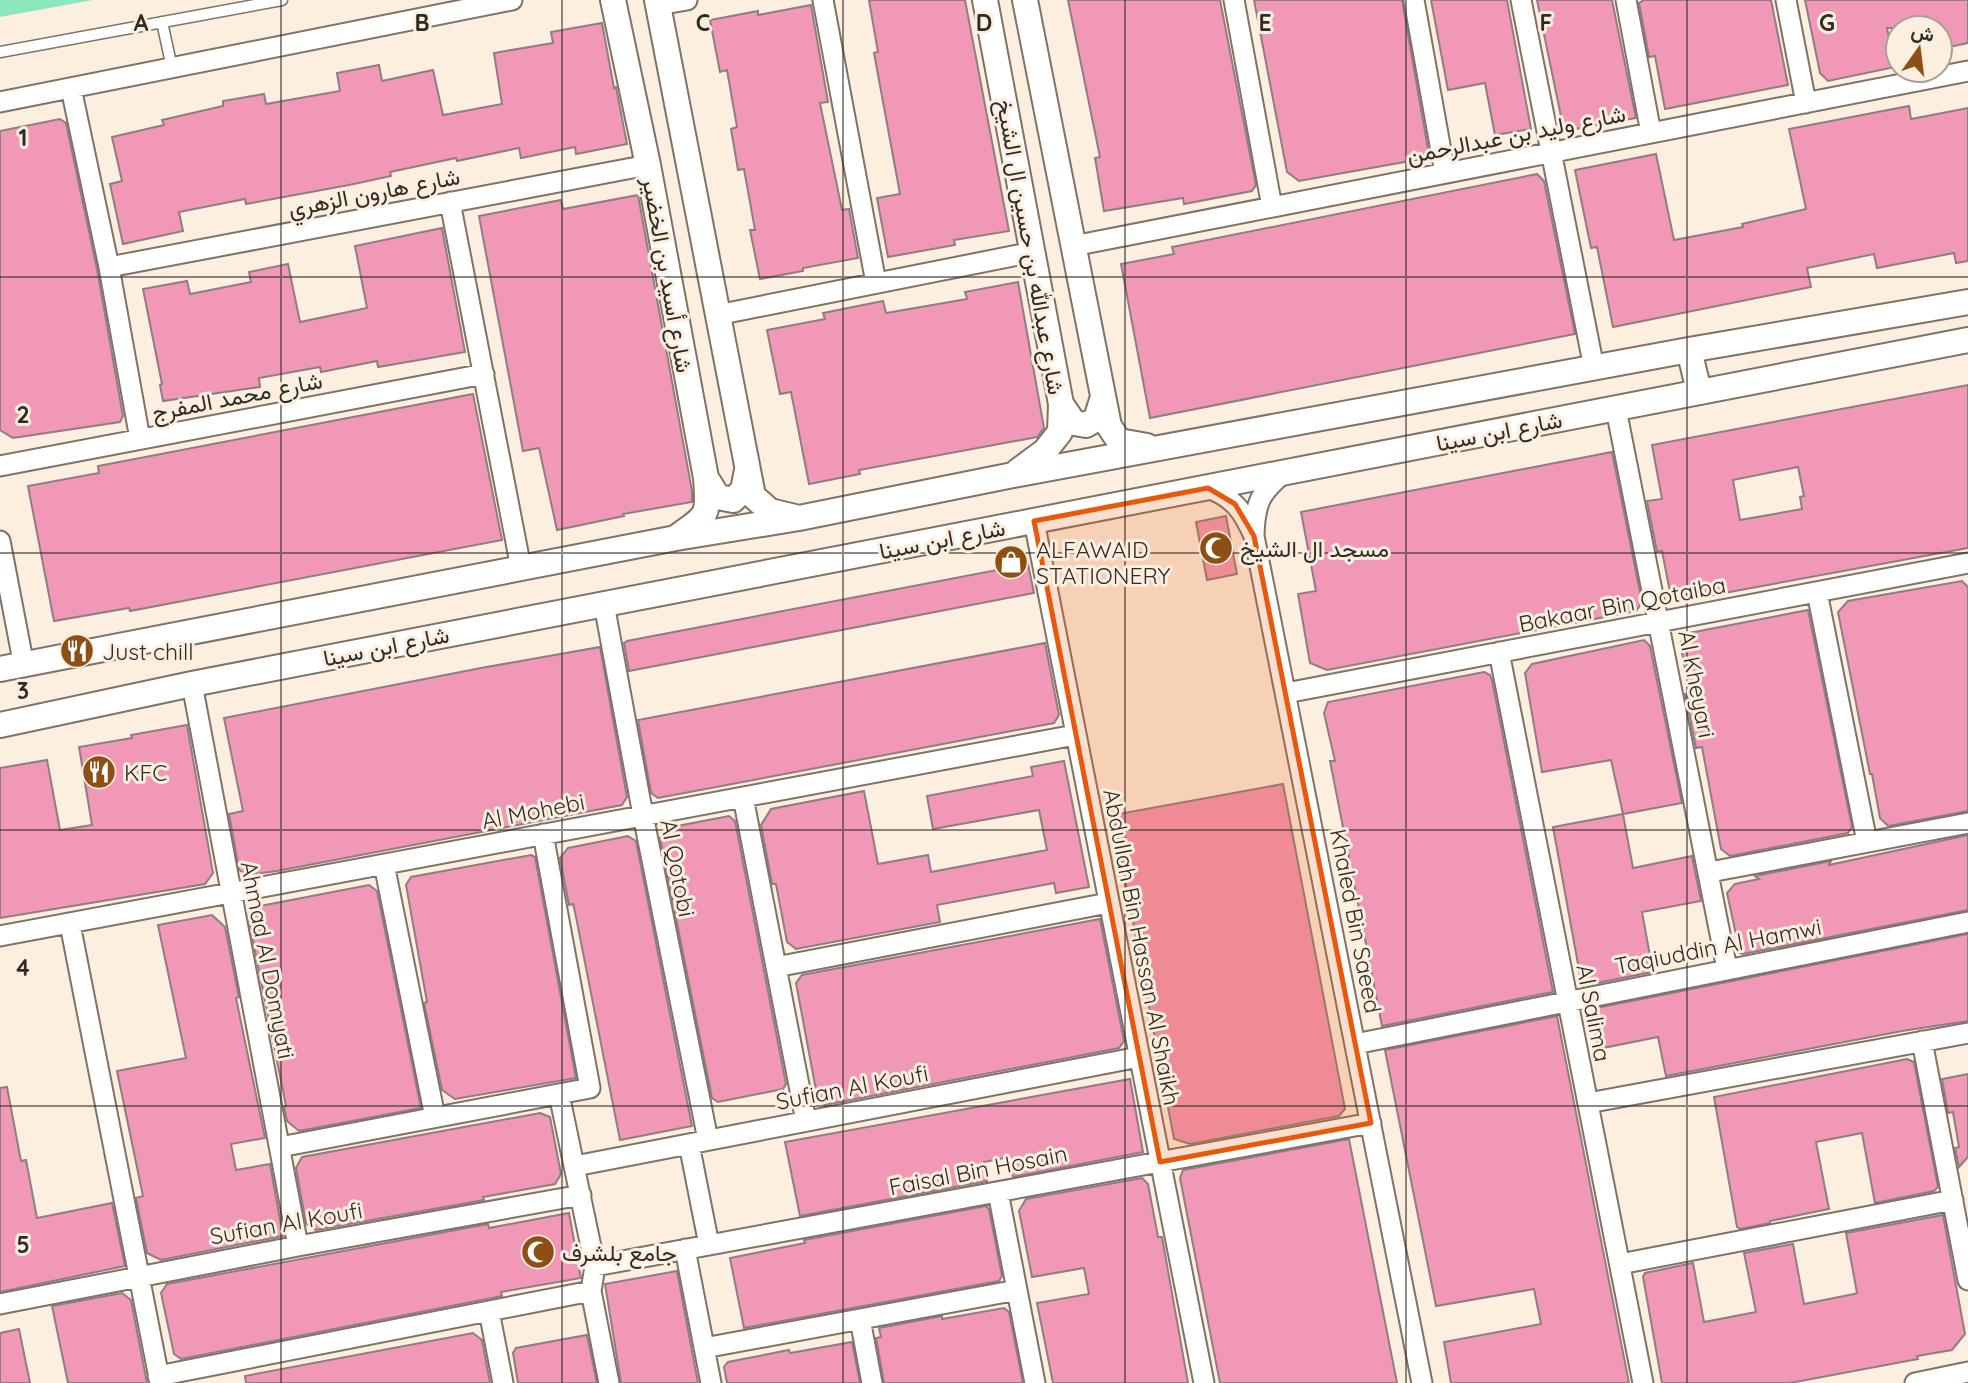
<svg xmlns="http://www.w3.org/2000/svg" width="1968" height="1383" font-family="Quicksand,Vazirmatn,sans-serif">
<rect width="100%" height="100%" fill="#fcefe0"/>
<path fill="#8ce7bc" d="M0,0h93l-93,17z"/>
<path fill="#f198b7" stroke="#907d82" stroke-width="2" fill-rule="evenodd" d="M869,0h96l44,231 -55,9 1,5 -67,12 -11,-59 23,-4 -26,-141 4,-1z
M1068,0h152l36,185 -4,6 -68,13 -1,-6 -79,13 -9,-53 5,-1z
M1254,0h148l26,149 -7,10 -122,22 -12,-9z
M1431,0h76l24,129 -36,6 -10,-52 -37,7z
M1537,0h75l24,118 -72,13z
M1644,0h127l17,85 -123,24 -10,-53 -6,1 -10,-54z
M1805,0h163v43l-28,6v-21h-53l8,39 -67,14 -8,-8z
M811,5l17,97 -8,1 22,107 7,-1 9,49 -55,10v3l-43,8 -10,-49h5l-11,-61 -6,1 -7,-41 6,-2 -10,-57 -7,2 -10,-52 48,-9v4z
M602,23l12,65 2,-1 11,57 -51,10 -1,-7 -54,11 -2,-10 -62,13 -1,-3 -66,14 1,4 -42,9 -103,19 -1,-5 -66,13 4,19 -60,13 -13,-60 12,-3 -10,-44 52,-12 -2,-5 61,-14v-5l41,-7 2,10 74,-13 -3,-18 42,-8 3,16 51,-11 10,45 59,-11 -8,-51 59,-10 -2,-11z
M1909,106l2,13 57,-11v153l-12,2 -2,-10 -77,15 -3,-14 -67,14 4,19 -198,40 -16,-80 -6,1 -16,-78 81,-16 18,86 69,-13 -1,-3 64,-15 -17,-80z
M60,119l6,4 31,146 26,147 -3,6 -107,16 -13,-8v-299z
M1537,174l7,7 31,153 -425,84 -29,-154 53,-10 -2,-7z
M638,195l54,296v11l-69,12 1,2 -67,14 -18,-82 -16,3 -44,-235 82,-16 2,9z
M442,228l23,124 -87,15 -1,-6 -56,11 -1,-5 -61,11 1,9 -97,14 -3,-16 2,-1 -19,-95 44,-8 3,13 61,-12 -2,-10 39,-8 12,58 67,-14 -12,-62z
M1018,282l26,146 -7,9 -178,33 1,4 -51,10 -18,-92 -11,2 -13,-64 58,-11 -2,-6 60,-12 3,12 81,-14 -2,-7z
M1968,385v163l-287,53 -10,-4 -9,-46 -5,1 -10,-51 15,-2 -10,-54zM1798,467l6,29 -4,1 2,12 -62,11 -7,-40z
M473,394l29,146 -372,71 -1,-3 -75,13 -26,-135 71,-13 -1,-7z
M1612,452l30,150 -6,9 -309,59 -17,-7 -12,-69 18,-3 -15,-79z
M1226,516l11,58 -30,6 -11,-58z
M1028,564l6,29 -405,78 -5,-28 3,-2z
M1962,581l6,6v224l-80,15 -8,-8 -8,-44h-2l-32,-162 10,-11z
M1808,610l44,217 -4,6 -118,23 -9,-7 -19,-102 -6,1 -11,-54 5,-1 -10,-50 9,-10z
M1644,640l6,6 32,157 -59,11 -12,-54 -69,12 -17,-99 7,-9z
M1045,643l14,72 -5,8 -396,75 -7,-5 -13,-73z
M600,647l27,150 -5,8 -345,66 -30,4 -8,-5 -10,-56 14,-3 -19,-93 257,-50z
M1484,672l6,3 2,5 61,312 -171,34 -52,-265h5l-11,-48 4,-11z
M187,725l26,148 -8,11 -205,34v-150l47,-8 13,70 32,-5 -13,-78 53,-9 -1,-3z
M1064,761l25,126 -33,6 -2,-10 -117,22 3,17 -144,27 -9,-7 -11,-58h-4l-11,-59 10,-16 93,-18 14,73 50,-9 3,17 116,-22 -8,-40 -106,19 -6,-33 106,-20 -2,-9z
M1283,784l62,325 -6,7 -149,28 -16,-5 -61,-324z
M1623,814l10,54 59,-12 9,45 -59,11 11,60 -71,14 -29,-159z
M729,816l6,5 51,263 -3,5 -65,13 -6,-4 -52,-260 7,-10z
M1968,835v75l-225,44 -3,-1 -13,-60 8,-9 24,-5 -4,-3 76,-15 -2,4z
M628,836l8,5 56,285 -72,14 -45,-228 -2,-8 -4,1 -9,-47 8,-10z
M531,855l4,2 41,221 -121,21 -13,-9 -18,-87 3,-1 -21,-117 5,-8z
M369,885l8,6 44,217 -122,23 -12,-10 -3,-14 2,-1 -38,-190 7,-9z
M212,915l13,12 14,70 -3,1 29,140 -34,6 5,26 34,-6 13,72 -122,24 -14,-7 -11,-55 7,-2 -26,-125 69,-13 -28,-133z
M1100,919l24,122 -5,7 -294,57 -7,-4 -22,-118 6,-8z
M1968,934v87l-66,10 -236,45 -8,-39 -60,12 -6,-33 4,-8z
M1557,1016l72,367h-178l-7,-41 97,-18 -7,-35 -98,17 -51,-256z
M1907,1059l7,3 24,125 -4,4 -59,12 -13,-70 -46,9 13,67 -59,12v2l-30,6 -3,-2 -23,-130z
M1968,1074v83l-9,10 -4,-19 4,-1 -6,-35 -5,1 -6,-34z
M1130,1079l13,73 -130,25 -4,-20 -25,5 3,19 -187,35 -15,-74z
M7,1087l14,74 5,-1 11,58 75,-15 13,63 -125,26v-204z
M540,1113l10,4 11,57 -6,10 -72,13 1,3 -168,30 -10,-6 -10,-56 6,-11z
M1349,1139l48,244h-177l-40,-205 3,-8z
M1142,1178l6,6 10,53h4l26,146h-135l-16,-80 52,-9 -5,-26 -52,9 -13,-66 7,-12z
M986,1206l3,3 13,67 -3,5 -255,47 -14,-70 75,-15 -1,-3z
M569,1213l12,65 -80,14 1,4 -321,63 -7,-5 -13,-61 6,-9 321,-60 1,4z
M1943,1215l22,119 -13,16 -35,6 1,3 -128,24h-128l-19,-106 2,-4 48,-10 11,59 52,-10 -12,-59 49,-9 11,60 50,-10 3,-1 -11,-60z
M677,1271l21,112h-77l-16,-99z
M122,1293l9,7 16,83h-79l-16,-77z
M1004,1308l5,4 14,71h-139l-8,-45 5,-1 -2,-9 63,-12v3z
M19,1329l11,54h-30v-50z
M473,1333l9,7 8,43h-244l-1,-7z
M587,1335l10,48h-79l-5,-30 3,-5z
M852,1342l8,41h-133l-3,-16 4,-5 61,-12 1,3z"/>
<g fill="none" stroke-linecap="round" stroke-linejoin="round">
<g stroke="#7f7366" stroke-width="13">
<path id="service" d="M162,22l10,46
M0,52l282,-52"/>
</g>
<g stroke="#7f7366" stroke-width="23">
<path id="minor" d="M823,0l53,283
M1234,0l38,207
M1414,0l31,173
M1521,0l73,368
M1626,0l25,133
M1786,0l20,103
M658,5l29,-5
M71,88l38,179 31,172
M0,102l512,-102
M450,202l71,366
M1073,246l895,-175
M109,267l539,-102
M717,315l316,-63
M1616,409l111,560
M0,466l484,-92
M1208,488c26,10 35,23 46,48l168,847
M1034,521l170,862
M1254,535c1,-32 6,-43 31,-63
M0,541l24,125
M1817,592l50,250
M604,604l39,211 65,325
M1499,652l144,731
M192,684l106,562
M1286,693l682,-130
M743,797l63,324
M384,864l51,253
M1710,872l258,-49
M70,924l90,459
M0,936l1075,-201
M776,967l332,-64
M1922,1041l46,239
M1355,1044l613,-122
M559,1094l36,172 -4,25 18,92
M1588,1103l380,-70
M689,1144l20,101
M280,1147l310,-59 -47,-254
M575,1166l564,-109
M998,1192l37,191
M685,1249l26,134
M1620,1264l333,-64
M595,1266l776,-143
M0,1304l298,-58 283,-51
M489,1311l14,72
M860,1319l12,64
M704,1348l313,-58
M158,1376l433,-85
M1915,1383l53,-11"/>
</g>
<g stroke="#7f7366" stroke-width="28">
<path id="tertiary" d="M613,0l35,165 58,313c3,38 2,37 -28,58
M657,0l96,496 17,15 25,6
M985,0l76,404 -1,28 -15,19 -27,20
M1025,0l84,426 10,15 28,5
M1689,350l10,41
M1061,404l13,19 12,2 10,-6 6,-19
M706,478l12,19 15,3 10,-10 4,-20
M0,669l676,-131 123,-20 214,-43 676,-125 279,-48
M0,725l192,-41 1776,-344"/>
</g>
<use href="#service" stroke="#fff" stroke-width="10"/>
<use href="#minor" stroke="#fff" stroke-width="19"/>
<use href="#tertiary" stroke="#fff" stroke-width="24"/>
</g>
<path fill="#e8590c" fill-opacity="0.2" stroke="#e8590c" stroke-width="5" stroke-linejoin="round" d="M1208,488l27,16 19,32 117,587 -211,39 -126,-641z"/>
<path fill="none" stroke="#302b25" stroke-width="2" stroke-opacity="0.55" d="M281,0v1383M562,0v1383M843,0v1383M1125,0v1383M1406,0v1383M1687,0v1383M0,277h1968M0,553h1968M0,830h1968M0,1106h1968"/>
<defs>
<g id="mosque-disc" transform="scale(1.75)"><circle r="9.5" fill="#8d4f13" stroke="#fcefe0"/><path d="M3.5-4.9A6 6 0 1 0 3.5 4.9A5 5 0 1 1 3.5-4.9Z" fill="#fff"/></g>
<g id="shop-disc" transform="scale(1.75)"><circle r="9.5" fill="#8d4f13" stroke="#fcefe0"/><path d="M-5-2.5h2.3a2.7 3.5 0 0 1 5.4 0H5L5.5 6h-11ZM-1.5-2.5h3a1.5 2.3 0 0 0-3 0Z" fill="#fff"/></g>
<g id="restaurant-disc" transform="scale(1.75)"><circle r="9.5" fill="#8d4f13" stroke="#fcefe0"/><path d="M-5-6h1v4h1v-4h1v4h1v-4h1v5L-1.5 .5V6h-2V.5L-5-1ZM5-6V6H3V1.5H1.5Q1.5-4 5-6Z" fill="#fff"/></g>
</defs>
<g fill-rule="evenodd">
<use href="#mosque-disc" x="1216" y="548"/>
<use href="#shop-disc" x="1011" y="562"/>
<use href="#restaurant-disc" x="77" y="651"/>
<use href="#restaurant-disc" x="99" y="772"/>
<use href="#mosque-disc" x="538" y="1252"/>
</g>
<g text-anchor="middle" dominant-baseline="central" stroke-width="6" stroke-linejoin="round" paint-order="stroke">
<g font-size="23" fill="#302b25" stroke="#fcefe0">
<text transform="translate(1516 134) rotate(-11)">شارع وليد بن عبدالرحمن</text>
<text transform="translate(374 192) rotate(-11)">شارع هارون الزهري</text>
<text transform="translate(1031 247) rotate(80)">شارع عبدالله بن حسين ال الشيخ</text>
<text transform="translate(668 275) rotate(80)">شارع أسيد بن الخضير</text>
<text transform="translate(237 396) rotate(-11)">شارع محمد المفرج</text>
<text transform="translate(1499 431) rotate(-11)">شارع ابن سينا</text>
<text transform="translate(942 539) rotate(-11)">شارع ابن سينا</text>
<text transform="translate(1622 604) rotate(-11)">Bakaar Bin Qotaiba</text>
<text transform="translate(386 646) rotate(-11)">شارع ابن سينا</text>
<text transform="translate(1697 684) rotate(79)">Al Kheyari</text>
<text transform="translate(533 811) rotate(-11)">Al Mohebi</text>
<text transform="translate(678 868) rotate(79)">Al Qotobi</text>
<text transform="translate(1356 921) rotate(79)">Khaled Bin Saeed</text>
<text transform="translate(1718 946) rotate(-11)">Taqiuddin Al Hamwi</text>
<text transform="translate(1142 947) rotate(79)">Abdullah Bin Hassan Al Shaikh</text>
<text transform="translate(268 960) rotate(79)">Ahmad Al Domyati</text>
<text transform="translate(1594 1013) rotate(79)">Al Salima</text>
<text transform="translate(852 1087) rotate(-11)">Sufian Al Koufi</text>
<text transform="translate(978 1170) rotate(-11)">Faisal Bin Hosain</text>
<text transform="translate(286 1223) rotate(-10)">Sufian Al Koufi</text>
</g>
<g font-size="23" fill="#302b25" stroke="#fcefe0" text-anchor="start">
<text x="1240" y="548">مسجد ال الشيخ</text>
<text x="1036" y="549">ALFAWAID<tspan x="1036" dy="26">STATIONERY</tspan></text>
<text x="102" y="651">Just chill</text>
<text x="124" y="772">KFC</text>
<text x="562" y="1252">جامع بلشرف</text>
</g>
</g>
<g font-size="23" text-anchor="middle" font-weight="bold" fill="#302b25" stroke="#fcefe0" stroke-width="6" stroke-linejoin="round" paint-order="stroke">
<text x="141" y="31">A</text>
<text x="422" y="31">B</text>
<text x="703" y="31">C</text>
<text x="984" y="31">D</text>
<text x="1265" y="31">E</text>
<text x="1546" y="31">F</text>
<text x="1827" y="31">G</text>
<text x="23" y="146">1</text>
<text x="23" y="423">2</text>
<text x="23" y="699">3</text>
<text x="23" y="976">4</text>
<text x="23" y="1253">5</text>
</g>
<g transform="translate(1919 49) rotate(14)"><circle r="33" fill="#fcefe0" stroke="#aaa195" stroke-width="2"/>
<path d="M0-5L12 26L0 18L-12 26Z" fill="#8d4f13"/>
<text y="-10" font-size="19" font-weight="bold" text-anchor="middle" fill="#302b25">ش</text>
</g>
</svg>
